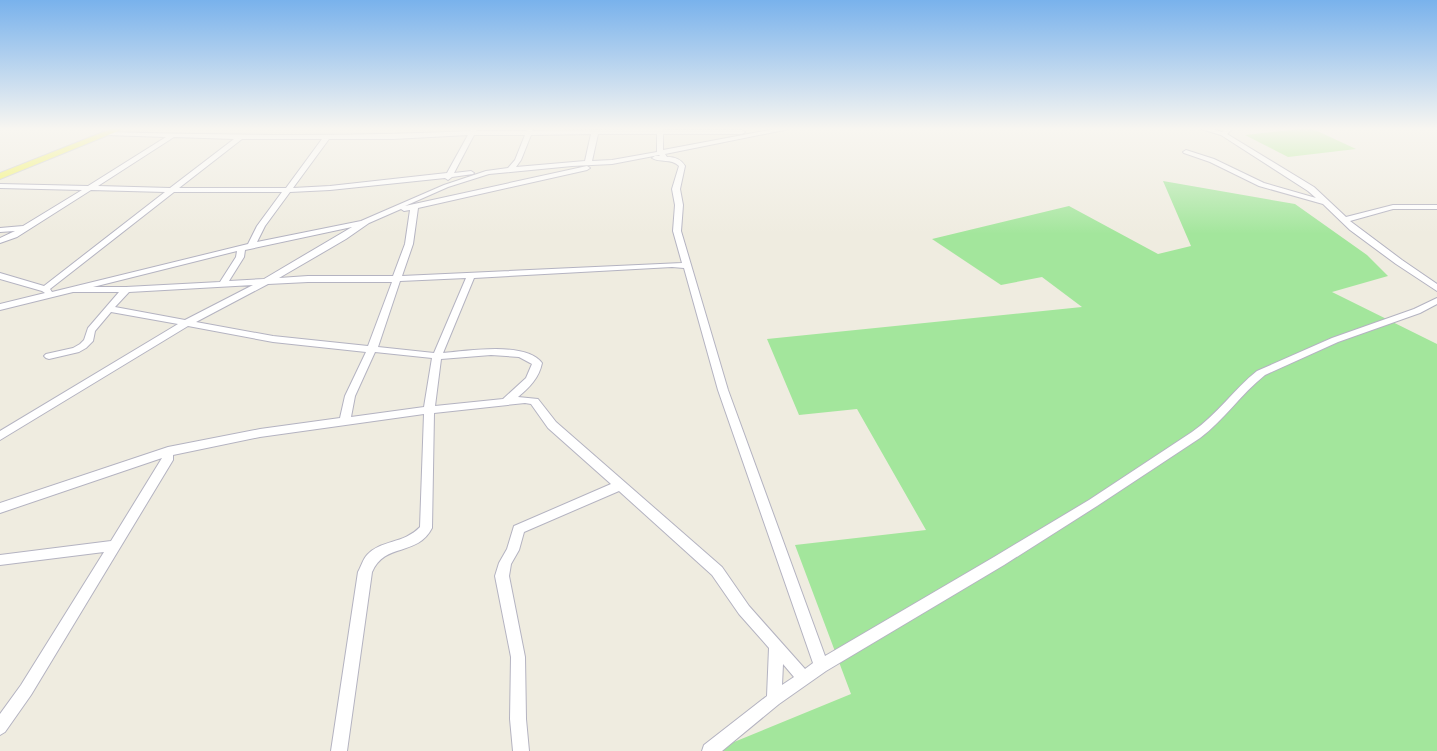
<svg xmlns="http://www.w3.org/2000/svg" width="1437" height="751" font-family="'Open Sans',sans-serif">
<rect width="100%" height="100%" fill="#efece0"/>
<path fill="#a3e69c" d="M1163,181l132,23 72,51 21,21 -56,16 105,52v407h-725l139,-57 -56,-149 131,-15 -69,-121 -58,6 -32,-76 315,-32 -40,-30 -41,8 -69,-46 137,-33 89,48 33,-8z"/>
<path fill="#b4ed98" d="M1298,129h15l43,20 -68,8 -43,-22z"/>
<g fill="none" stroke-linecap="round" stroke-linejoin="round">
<g stroke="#b4b3c1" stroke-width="2">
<path id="minor" d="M471,129h6l-1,2h50l1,-2h6l-1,2 131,-2v1h79l3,2 -3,2h-79v16l112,-21h14l-124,25 2,3c8,0 14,2 18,9l-5,23 3,16 -2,26 47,159 97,266 169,-99 95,-57 103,-68c25,-17 42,-43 65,-61l75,-33 82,-29 23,-11v6l-17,9 -82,29 -73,33c-24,19 -41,45 -65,63l-103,68 -93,59 -178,106 -47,33 -57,47h-20l2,-6 63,-49 2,-48 -30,-34 -27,-39 -93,-84 -95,41 -5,18 -8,14 -2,12 16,81 1,62 3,32h-16l-3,-32 1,-62 -16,-81 4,-13 8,-14 7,-23 97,-42 -63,-56 -17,-24 -6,-1 -91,10 -2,115c-15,29 -47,14 -60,44l-25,179h-16l27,-179c3,-5 5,-13 9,-17 13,-15 37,-11 53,-28l4,-113 -164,23 -87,18v5l-142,235 -26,37 -5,3v-21l21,-29 83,-133 -104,13v-10l111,-14 51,-83 -162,55v-10l168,-56 92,-18 80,-11 5,-22 21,-44 -93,-10 -85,-16 -188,114v-9l178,-107 -67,-12 -16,19 -2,10 -7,7 -7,4 -30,7 -3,-1 -2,-2 2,-2 27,-6 7,-4 4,-4 4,-12 31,-36h-46l-73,18v-6l45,-11 -3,-2 -42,-12v-6l44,13 121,-94 -74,-2 -74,47 -17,6v-5l15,-7 -15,1v-4l23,-2 59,-36 -82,-2v-4l88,2 78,-49 -60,-2v-2l2,-1c121,3 241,5 362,-1zM591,134l-6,27 -69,6 5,-7 10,-25zM598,134h59v18l-45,8 -20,1zM468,135l-21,38 -117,13 -37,2 36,-49h64zM474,135h51l-10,25 -7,8 -22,3 -42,14 -83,36 -104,21 8,-16 25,-34 40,-2 115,-12 3,2 4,-3 21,-3 1,-1 -3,-2 -17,2zM174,137l60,2 -64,49 -72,-2zM242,139h80l-36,49h-107zM659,155l1,1h-5l-3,2c8,5 19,0 27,8l-7,23 3,16 -2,26 9,32 -280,13 11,-32 5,-36 169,-38 3,-2 -3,-2 -182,40 43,-19 41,-13 83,-8 40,-2zM174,192h108l-25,34 -9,18 -196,48 -2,-3zM401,209l3,2 6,-1 -5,34 -12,32h-85l-29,2 67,-39 23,-16zM352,227l-88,52 -35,2 15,-24 1,-7zM237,251l-1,6 -16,25 -94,5h-33zM672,267l12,1 34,122 95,273 -8,6 -56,-63 -27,-39 -166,-145 -18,-23 -20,-2c11,-9 21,-19 24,-34 -16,-22 -75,-12 -99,-10l31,-75zM466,278l-32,75 -56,-6 22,-66zM308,282h84l-24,64 -95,-10 -77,-14 72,-38zM253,285l-68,35 -70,-13 14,-15zM375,352l57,6 -8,49 -73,10 4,-21zM491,355l28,2 13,7 -6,14 -23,21 -68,7 6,-47zM783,664l11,13 -12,8z
M1201,129h11l10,3 3,-3h7l-5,5 87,53 32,30 47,-12h44v4h-44l-43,12 52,39 35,24v7l-41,-27 -46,-34 -27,-26 -64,-18 -49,-24 -26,-9 -1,-1 3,-2 28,9 50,24 52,15 -8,-7 -87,-56z"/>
</g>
<g stroke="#cdcdcd" stroke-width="2">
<path id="major" d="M111,129h12l-123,50v-6z"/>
</g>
<use href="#minor" fill="#fff" fill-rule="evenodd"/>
<use href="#major" fill="#f2f460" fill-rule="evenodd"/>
</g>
<linearGradient id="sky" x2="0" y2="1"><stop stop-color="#79b2ec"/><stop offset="0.55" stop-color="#f8f6f1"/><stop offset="1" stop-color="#f8f6f1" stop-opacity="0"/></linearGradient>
<rect width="1437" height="234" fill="url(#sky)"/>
</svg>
